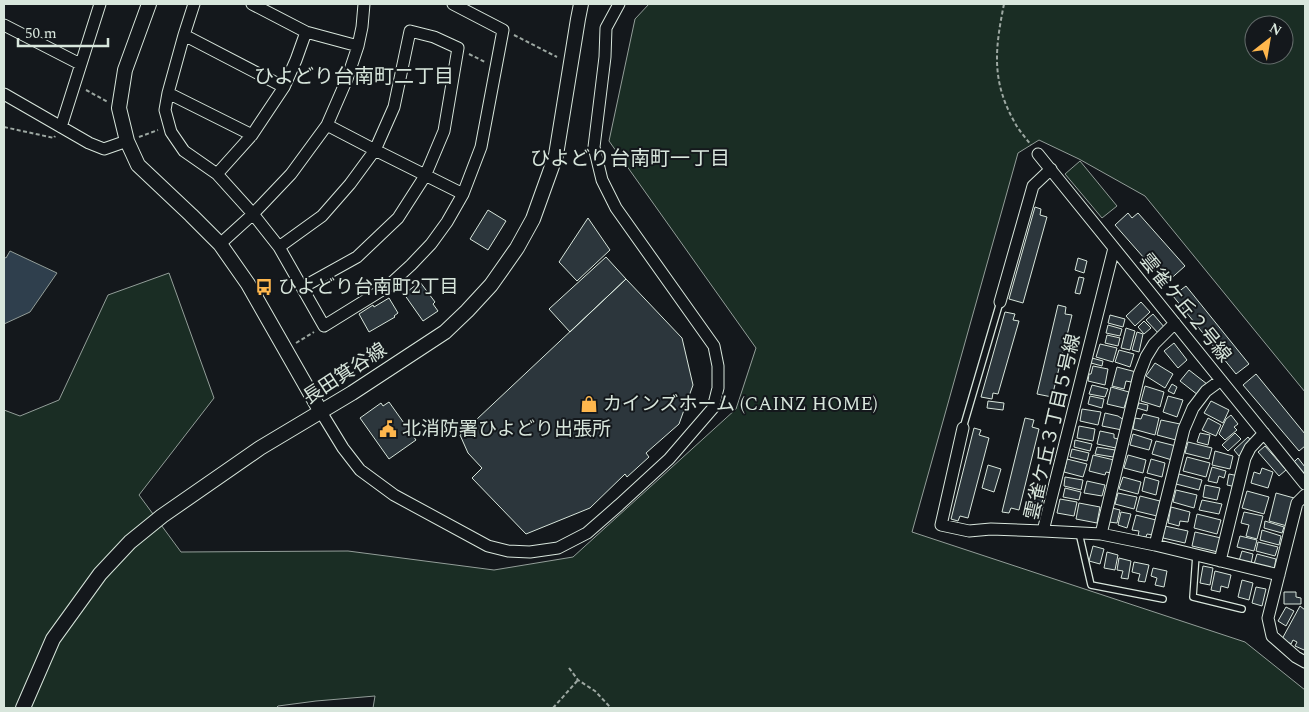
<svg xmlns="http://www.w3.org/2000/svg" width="1309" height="712" font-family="Spectral,'Noto Sans JP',serif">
<rect width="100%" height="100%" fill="#14181c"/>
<path fill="#1a2d24" stroke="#939e99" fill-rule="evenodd" d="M649,4h656v388l-160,-196 -66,-37 -40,-19 -21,13 -106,379 333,110 60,48v18h-932l2,-12 -59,5 -38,5 -2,2h-272v-298l16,6 39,-16 49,-105 61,-22 45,125 -75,97 42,57 167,-1 146,19 79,-13 163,-148 20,-61 -147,-207 26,-122zM1254,25h30v30h-30z
M1080,161l37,45 -15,12 -37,-44z"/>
<path fill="#2f3f4d" stroke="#939e99" d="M10,251l47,22 -27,39 -26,12v-67l2,1z"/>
<path fill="#2c363c" stroke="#d8e6dc" d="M1035,207l6,2 -1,6 7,2 -24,86 -14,-4z
M488,210l18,11 -18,29 -18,-11z
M1128,213l4,5 6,-5 47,53 -19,17 -51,-58z
M588,218l22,32 -33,31 -18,-19z
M606,257l20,22 -56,53 -21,-23z
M1078,258l9,3 -3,12 -9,-3z
M1079,277l5,1 -4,16 -5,-1z
M626,279l56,59 11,47 -14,39 -33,29 3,4 -22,20 -2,-3 -35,34 -64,26 -54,-56 10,-10 -14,-15 -8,-18z
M420,282l15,20 -2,2 5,7 -15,10 -19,-27z
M1186,286l63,78 -13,10 -63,-78z
M389,298l9,15 -4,3 1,1 -26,15 -10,-18 14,-9 1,2z
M1141,302l9,10 -15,14 -9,-10z
M1058,305l8,2 -1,7 7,1 -20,82 -15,-3z
M1005,312l10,2 -2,6 6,1 -21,73 -5,-1 -1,6 -11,-2z
M1153,314l12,14 -6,6 -13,-14z
M1110,315l15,4 -2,8 -15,-4z
M1144,321l7,7 -7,6 -6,-7z
M1108,325l14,4 -2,7 -14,-3z
M1126,328l9,3 -5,19 -9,-2z
M1137,332l6,2 -4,18 -7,-2z
M1107,335l13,3 -2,8 -13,-3z
M1174,343l13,17 -9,8 -14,-17z
M1100,344l17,4 -4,14 -17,-5z
M1119,350l15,4 -4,13 -15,-5z
M1092,358l11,3 -1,5 -11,-3z
M1155,363l18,11 -8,14 -19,-12z
M1093,366l15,3 -3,16 -17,-4 1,-7h2z
M1117,367l19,5 -2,6 -1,-1 -2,5 -5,-1 -2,8 -12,-3z
M1189,370l18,14 -9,11 -18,-14z
M1256,374l49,60v12l-6,5 -56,-66z
M1172,384l5,3 -3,7 -6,-3z
M1092,385l16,4 -3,8 -16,-3z
M1145,386l19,6 -4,15 -19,-6z
M1111,387l18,5 -5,16 -17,-4z
M1090,396l14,3 -2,9 -14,-4z
M1168,396l15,4 -6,17 -14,-5z
M988,401l16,2 -1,7 -16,-2z
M1211,401l18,9 -6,13 -19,-10z
M389,402l27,38 -27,19 -29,-41 21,-15 2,3z
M1139,403l9,2 -1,6 -10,-3z
M1082,409l19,3 -3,13 -18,-4z
M1105,413l13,3 6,4 -2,10 -20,-4z
M1143,414l16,4 -4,17 -22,-6 2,-11 6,1z
M1231,415l7,9 -4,3 3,3 -12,10 -6,-6 7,-15z
M1025,418l9,2 -2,7 7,2 -20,81 -8,-2 -2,5 -7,-1z
M1208,418l13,7 -5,11 -14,-6z
M1161,420l19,4 -4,16 -19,-5z
M1079,426l16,3 -2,12 -16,-3z
M974,428l7,2 -2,5 10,3 -21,80 -8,-2 -2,5 -7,-2z
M1100,431l14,3v4l4,1 -2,9 -19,-4z
M1200,433l10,2 -2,10 -11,-3z
M1235,433l6,6 -13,12 -6,-6z
M1133,434l19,6 -3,10 -19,-5z
M1248,437l5,6 -14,13 -5,-6z
M1075,440l17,4 -2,7 -16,-4z
M1156,441l20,5 -4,14 -20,-6z
M1188,442l24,6 -3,11 -24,-6z
M1265,446l21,24 -7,6 -21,-24z
M1097,447l18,3 -2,7 -18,-3z
M1072,449l17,4 -2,8 -17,-4z
M1215,451l18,5 -3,13 -18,-4z
M1093,455l21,5 -3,13 -5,-1 -1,3 -16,-4z
M1128,455l18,5 -3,13 -19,-5z
M1187,457l23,6 -4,14 -23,-6z
M1298,458l7,9v8l-11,-13z
M1067,459l20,5 -4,13 -19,-5z
M1151,459l14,4 -3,14 -15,-4z
M988,465l13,4 -7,23 -12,-4z
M1212,467l14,4 -2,7 -5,-2 -2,7 -9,-2z
M1262,468l11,4 -5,16 -17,-5 3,-11 6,2z
M1179,474l23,6 -3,10 -23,-6z
M1229,474l10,2 -3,11 -9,-2z
M1065,477l18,3 -2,10 -17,-4z
M1123,477l18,5 -3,12 -19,-5z
M1145,477l14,4 -3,14 -14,-4z
M1087,481l18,4 -3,11 -18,-3z
M1205,485l15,3 -3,12 -14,-3z
M1039,487l7,1 -7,25 -7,-2z
M1065,488l16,4 -2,8 -16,-3z
M1176,490l21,5 -3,13 -21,-6z
M1247,491l22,6 -5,17 -22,-6z
M1118,493l19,4 -3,12 -19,-5z
M1276,493l18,5 -7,28 -18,-5z
M1140,496l20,5 -3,15 -21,-5z
M1060,499l17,3 -3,14 -17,-3z
M1202,500l20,4 -3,10 -20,-4z
M1079,503l21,4 -3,16 -21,-4z
M1171,507l19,5 -2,10 -8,-1 -1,5 -11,-3z
M1112,508l8,2 -3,13 -8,-1z
M1121,512l10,2 -4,14 -9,-3z
M1244,512l19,4 -6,23 -11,-3 3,-11 -8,-2z
M1197,514l24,6 -4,14 -23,-6z
M1136,515l20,5 -3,15 -6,-1 -1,3 -8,-1 1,-5 -7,-1z
M1265,521l19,6 -2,6 -18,-5z
M1165,526l23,5 -3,12 -22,-5z
M1262,530l19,6 -2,9 -19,-5z
M1195,532l26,6 -3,14 -26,-6z
M1240,536l17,4 -3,11 -17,-4z
M1258,542l20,5 -3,9 -19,-5z
M1093,546l11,3 -4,15 -11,-3z
M1242,551l11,3 -2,10 -12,-3z
M1107,552l11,3 -3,15 -11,-2z
M1257,554l19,5 -2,10 -20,-5z
M1119,558l12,3 -3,18 -7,-1 2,-7 -6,-1z
M1134,562l15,3 -4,17 -7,-1 2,-7 -8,-2z
M1203,566l10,2 -3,17 -10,-2z
M1153,568l14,3 -3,16 -9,-2 2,-7 -6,-2z
M1215,571l16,4 -3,13 -7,-2 -1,6 -9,-2z
M1242,580l11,3 -4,17 -11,-3z
M1256,587l10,2 -4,17 -10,-3z
M1284,592h12v5l5,1v6h-17z
M1300,606l5,4v37l-1,3 -9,-4 2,-4 -4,-2 -2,4 -9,-5z
M1286,607l8,4 -8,15 -8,-5z"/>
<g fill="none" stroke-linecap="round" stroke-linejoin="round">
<g stroke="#d8e6dc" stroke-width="8">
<path id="service" d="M963,428l37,-126
M1079,533l12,52 72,14
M1196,555l-3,42 49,12"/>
</g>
<g stroke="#d8e6dc" stroke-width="13">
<path id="minor" d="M194,4l-10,31 -16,58 -3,17 6,22 13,19 33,23 36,40 26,33 45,79 63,-39 24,-22 20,-21 16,-22 16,-28 18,-47 22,-117 -50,-26
M252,4l54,28 52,14
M4,25l76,39
M184,35l100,52
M168,93l84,42
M4,94l85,49 15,6 23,-8
M327,125l48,25 88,44
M61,127l39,-123
M1038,154l267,330
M217,174l35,-39 32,-48 12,-27 10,-28
M220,244l33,-30 38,-40 36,-49 20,-46 11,-33 4,-19 2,-23
M279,247l43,-31 28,-32 25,-34 19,-43 16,-76 24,6 24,11 -14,83 -19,45 -27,42 -41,39 -54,30
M1114,248l-71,283 58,3 54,11 124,30
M1000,302l33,-116 18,-17
M321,412l22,36 17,22 34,25 94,51 20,5 22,1 28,-4 29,-15 32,-28 50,-46 44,-51 5,-20v-22l-4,-20 -98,-138 -14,-28 -8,-33 11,-90 1,-29 13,-24
M963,428l-22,97 28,6 22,-2 52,2
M1305,495l-8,8 -29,115 4,18 24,21 9,5
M1101,534l38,-159 7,-18 8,-13 21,-21
M1155,545l29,-116 9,-21 13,-17 15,-11
M1220,561l25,-103 5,-10 14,-15"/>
</g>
<g stroke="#d8e6dc" stroke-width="16">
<path id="tertiary" d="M149,4l-24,66 -6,38 8,33 11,24 53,50 29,29 28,40 73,128
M23,708l30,-69 47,-65 30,-32 32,-26 98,-68 92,-55 93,-61 22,-21 24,-26 26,-37 16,-29 23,-64 22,-136 3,-15"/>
</g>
<path stroke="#9da8a2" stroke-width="2" stroke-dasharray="4 2.5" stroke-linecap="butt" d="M1004,4c-9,45 -13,77 11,119 4,8 11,15 16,22
M514,35l43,22
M469,54l16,8
M86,90l22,12
M4,127l50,11 1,-2
M139,137l19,-7
M296,343l18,-11
M569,668l9,12 17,11 16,17
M553,708l25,-28"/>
<use href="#service" stroke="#14181c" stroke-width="5.5"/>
<use href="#minor" stroke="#14181c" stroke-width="11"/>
<use href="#tertiary" stroke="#14181c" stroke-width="14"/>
</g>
<defs>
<g id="bus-bare" transform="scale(1.35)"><path d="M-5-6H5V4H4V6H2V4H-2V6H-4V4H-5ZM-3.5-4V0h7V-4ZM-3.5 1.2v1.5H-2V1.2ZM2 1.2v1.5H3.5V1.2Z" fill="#ffb74d" stroke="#14181c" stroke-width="2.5" paint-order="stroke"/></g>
<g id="shop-bare" transform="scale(1.35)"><path d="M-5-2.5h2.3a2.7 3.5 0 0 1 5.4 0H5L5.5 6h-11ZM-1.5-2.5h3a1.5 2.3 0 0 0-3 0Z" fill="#ffb74d" stroke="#14181c" stroke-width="2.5" paint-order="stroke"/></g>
<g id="civic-bare" transform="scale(1.35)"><path d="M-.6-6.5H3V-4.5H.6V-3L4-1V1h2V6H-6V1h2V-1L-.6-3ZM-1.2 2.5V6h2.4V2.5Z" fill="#ffb74d" stroke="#14181c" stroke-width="2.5" paint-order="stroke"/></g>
</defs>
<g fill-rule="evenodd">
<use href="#bus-bare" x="264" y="287"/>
<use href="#shop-bare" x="589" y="404"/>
<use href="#civic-bare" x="388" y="429"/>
</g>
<g text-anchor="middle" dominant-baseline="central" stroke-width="4" stroke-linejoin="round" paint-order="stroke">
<g font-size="19" fill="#d8e6dc" stroke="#14181c" text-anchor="start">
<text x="278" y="287">ひよどり台南町2丁目</text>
<text x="603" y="404">カインズホーム (CAINZ HOME)</text>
<text x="402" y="429">北消防署ひよどり出張所</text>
</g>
<g font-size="19" fill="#d8e6dc" stroke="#14181c">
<text transform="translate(1185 308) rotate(51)">雲雀ケ丘２号線</text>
<text transform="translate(345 374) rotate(-33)">長田箕谷線</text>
<text transform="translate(1053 427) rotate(-77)">雲雀ケ丘３丁目５号線</text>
</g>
<g font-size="20" fill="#d8e6dc" stroke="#14181c">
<text x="354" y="77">ひよどり台南町二丁目</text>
<text x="630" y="159">ひよどり台南町一丁目</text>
</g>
</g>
<rect width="1309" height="712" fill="none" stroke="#d8e6dc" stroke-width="10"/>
<g transform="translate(1269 40) rotate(31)"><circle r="24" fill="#14181c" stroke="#626a69"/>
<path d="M0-4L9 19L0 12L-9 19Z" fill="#ffb74d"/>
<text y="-8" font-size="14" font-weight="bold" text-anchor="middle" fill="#d8e6dc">N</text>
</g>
<path d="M18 38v8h90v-8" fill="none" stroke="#d8e6dc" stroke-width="2.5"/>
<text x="25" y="38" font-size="15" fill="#d8e6dc" stroke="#14181c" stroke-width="4" paint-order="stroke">50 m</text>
</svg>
